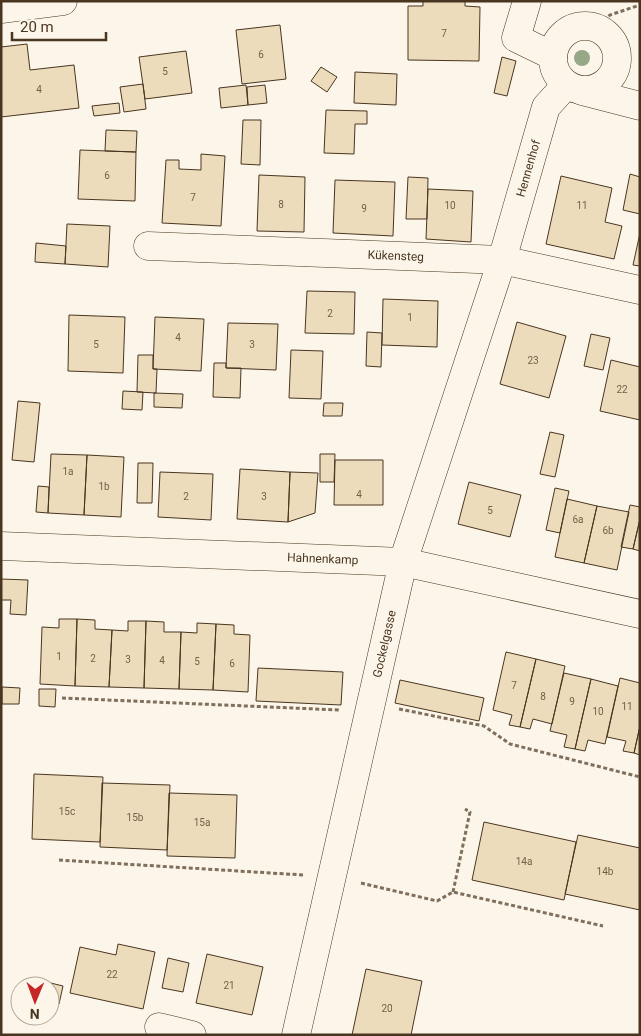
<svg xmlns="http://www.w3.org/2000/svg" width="641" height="1036" font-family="Roboto,sans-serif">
<rect width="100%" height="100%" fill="#fbf6e9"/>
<path fill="#ecdcbc" stroke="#4a3520" d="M423,1h42v5l15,1 -1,54 -71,-1v-54h15z
M280,25l6,54 -44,5 -6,-54z
M27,44l3,26 44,-5 5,43 -78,9v-70z
M186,51l6,42 -47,6 -6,-42z
M502,57l14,4 -9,35 -13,-3z
M321,67l16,10 -10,15 -16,-11z
M355,72l42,2 -1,31 -42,-2z
M143,84l3,25 -22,3 -4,-25z
M246,85l2,20 -27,3 -2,-20z
M265,85l2,18 -19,2 -1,-18z
M119,103l1,10 -26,3 -2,-10z
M326,110l41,1v13h-12l-1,30 -30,-1z
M243,120h18l-1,45 -19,-1z
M106,130l31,1 -1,21 -31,-1z
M80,150l56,2 -1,49 -57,-2z
M201,154l24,2 -4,70 -59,-3 4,-63h13v9l22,1z
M630,174l10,3v37l-17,-4z
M259,175l46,2 -1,55 -47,-1z
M561,176l51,12 -7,34 17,4 -8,33 -68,-15z
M408,177l20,1 -1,41h-21z
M335,180l60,2 -2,54 -60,-3z
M428,189l45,2 -2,51 -45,-3z
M67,224l43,2 -2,41 -43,-3z
M640,233v33l-7,-1z
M36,243l30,3 -1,18 -30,-2z
M307,291l48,1 -1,42 -49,-1z
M383,299l55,2 -1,46 -55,-2z
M69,315l56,2 -2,56 -55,-2z
M155,317l49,2 -3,52 -48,-2z
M517,322l49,14 -17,62 -49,-14z
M228,323l50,1 -2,46 -50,-2z
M367,332l15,1 -1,34 -15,-1z
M591,334l19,4 -7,32 -19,-4z
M291,350l32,1 -2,48 -32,-1z
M138,355h15v14h4l-1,24 -19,-1z
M611,360l29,7v53l-40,-9z
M214,363h12v5h15l-1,30 -27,-1z
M123,391l20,1 -1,18 -20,-1z
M154,393l29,1 -1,14 -28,-1z
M18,401l22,2 -6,59 -22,-2z
M324,403h19l-1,13h-19z
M550,432l14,3 -9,42 -15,-3z
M51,454l36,1 -3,60 -36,-2z
M320,454h15l-1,28h-14z
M87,455l37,2 -3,60 -37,-2z
M335,460h48v45h-49z
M138,463h15l-1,40h-15z
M240,469l50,3 -2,50 -51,-3z
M160,472l53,2 -2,46 -53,-3z
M290,472l28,1 -3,40 -27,9z
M469,482l52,13 -11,42 -52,-13z
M38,486l11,1 -1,26 -12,-1z
M555,488l14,3 -9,42 -14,-3z
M567,499l30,7 -13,57 -29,-6z
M630,505l10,2v12l-7,30 -12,-2z
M597,506l32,6 -12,58 -33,-7z
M640,519v32l-7,-2z
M1,579l27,1 -2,35 -16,-1 1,-14h-10z
M59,619h18l-2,67 -35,-2 2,-57 17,1z
M77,619l18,1v9l17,1 -3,57 -34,-1z
M128,621h18l-2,67 -35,-1 3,-57 16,1z
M146,621l18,1v10h17l-2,57 -35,-1z
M197,623l19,1 -3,66 -34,-1 2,-57 16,1z
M216,624l18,1v9l16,1 -2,57 -35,-2z
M506,652l30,7 -16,68 -11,-2 3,-10 -19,-5z
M536,659l29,7 -13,58 -19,-5 -3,10 -10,-2z
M258,668l85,4 -2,33 -85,-4z
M564,673l27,6 -16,70 -11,-2 3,-12 -17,-4z
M620,678l20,5v43l-6,27 -11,-2 3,-10 -19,-4z
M591,679l27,7 -13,58 -17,-4 -3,11 -10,-2z
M400,680l84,18 -5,23 -84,-18z
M2,687l18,1 -1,16h-17z
M39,689h17l-1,18 -16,-1z
M640,726v29l-6,-2z
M34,774l69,3 -3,65 -68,-3z
M102,783l68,2 -3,65 -67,-3z
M169,793l68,2 -2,63 -68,-2z
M484,822l92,20 -12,58 -92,-20z
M578,835l62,13v62l-75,-16z
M118,944l37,8 -12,57 -73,-16 10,-46 36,8z
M207,954l56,13 -11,48 -56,-12z
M168,958l21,5 -6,29 -21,-4z
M366,969l56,12 -11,54h-59z
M30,978l33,8 -4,18 -9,-2v-16h-22z"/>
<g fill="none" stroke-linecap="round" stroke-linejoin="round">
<g stroke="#4a3520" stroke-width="29">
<g id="minor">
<path d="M527,1l-11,37 37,18"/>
<path d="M1,9l62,-8"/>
<circle cx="585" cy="58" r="32"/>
<path d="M582,91l58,15"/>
<path id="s1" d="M148,246l354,14 138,30"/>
<path id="s2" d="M1,546l402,16 237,52"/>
<path d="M159,1027l33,8"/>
<path id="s3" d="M296,1035l107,-473 99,-302 44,-153 20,-22"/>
</g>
</g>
<path stroke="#7f6f5c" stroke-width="3" stroke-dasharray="4 2.5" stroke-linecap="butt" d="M593,28l17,-13 30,-10
M62,698l277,12
M399,709l85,17 26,18 130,33
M59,860l244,15
M361,883l76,18 16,-9 150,34
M453,892l17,-80 -5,-3"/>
<use href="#minor" stroke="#fbf6e9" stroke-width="28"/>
</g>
<circle fill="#96a887" cx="582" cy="58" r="8"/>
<g text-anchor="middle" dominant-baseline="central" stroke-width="4" stroke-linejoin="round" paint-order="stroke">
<g font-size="10" fill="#725f47">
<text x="444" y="33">7</text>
<text x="261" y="54">6</text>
<text x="165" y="71">5</text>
<text x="39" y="89">4</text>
<text x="107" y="175">6</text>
<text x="193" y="197">7</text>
<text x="281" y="204">8</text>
<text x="450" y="205">10</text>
<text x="582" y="205">11</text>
<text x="364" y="208">9</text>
<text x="330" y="313">2</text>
<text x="410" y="317">1</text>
<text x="178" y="337">4</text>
<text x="96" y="344">5</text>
<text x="252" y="344">3</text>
<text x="533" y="360">23</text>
<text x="622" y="389">22</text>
<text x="68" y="471">1a</text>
<text x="104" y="486">1b</text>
<text x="359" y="494">4</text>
<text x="186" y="496">2</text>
<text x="264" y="496">3</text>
<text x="490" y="510">5</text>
<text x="578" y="519">6a</text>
<text x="608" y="530">6b</text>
<text x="59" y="656">1</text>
<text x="93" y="658">2</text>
<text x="128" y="659">3</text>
<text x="162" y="660">4</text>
<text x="197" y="661">5</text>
<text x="232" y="663">6</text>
<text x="514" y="685">7</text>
<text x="543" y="696">8</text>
<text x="572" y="701">9</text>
<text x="627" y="706">11</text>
<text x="598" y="711">10</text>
<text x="67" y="811">15c</text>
<text x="135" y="817">15b</text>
<text x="202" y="822">15a</text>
<text x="524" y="861">14a</text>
<text x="605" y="871">14b</text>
<text x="112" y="974">22</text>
<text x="229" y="985">21</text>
<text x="387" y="1008">20</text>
</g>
<g font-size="12" fill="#4a3520" stroke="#fbf6e9">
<text stroke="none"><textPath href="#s3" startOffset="898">Hennenhof</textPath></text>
<text stroke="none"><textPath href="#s1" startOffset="248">Kükensteg</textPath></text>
<text stroke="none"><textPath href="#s2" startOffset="322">Hahnenkamp</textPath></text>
<text stroke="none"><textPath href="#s3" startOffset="401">Gockelgasse</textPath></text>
</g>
</g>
<rect width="641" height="1036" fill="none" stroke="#4a3520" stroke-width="5"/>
<g transform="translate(35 1001) rotate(181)"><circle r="24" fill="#fbf6e9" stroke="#b4a999"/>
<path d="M0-4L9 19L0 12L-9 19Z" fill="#c62828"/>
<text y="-8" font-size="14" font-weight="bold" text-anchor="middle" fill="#4a3520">N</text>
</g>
<path d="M12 32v8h94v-8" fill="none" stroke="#4a3520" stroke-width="2.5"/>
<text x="20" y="32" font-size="15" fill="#4a3520" stroke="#fbf6e9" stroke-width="4" paint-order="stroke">20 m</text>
</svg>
